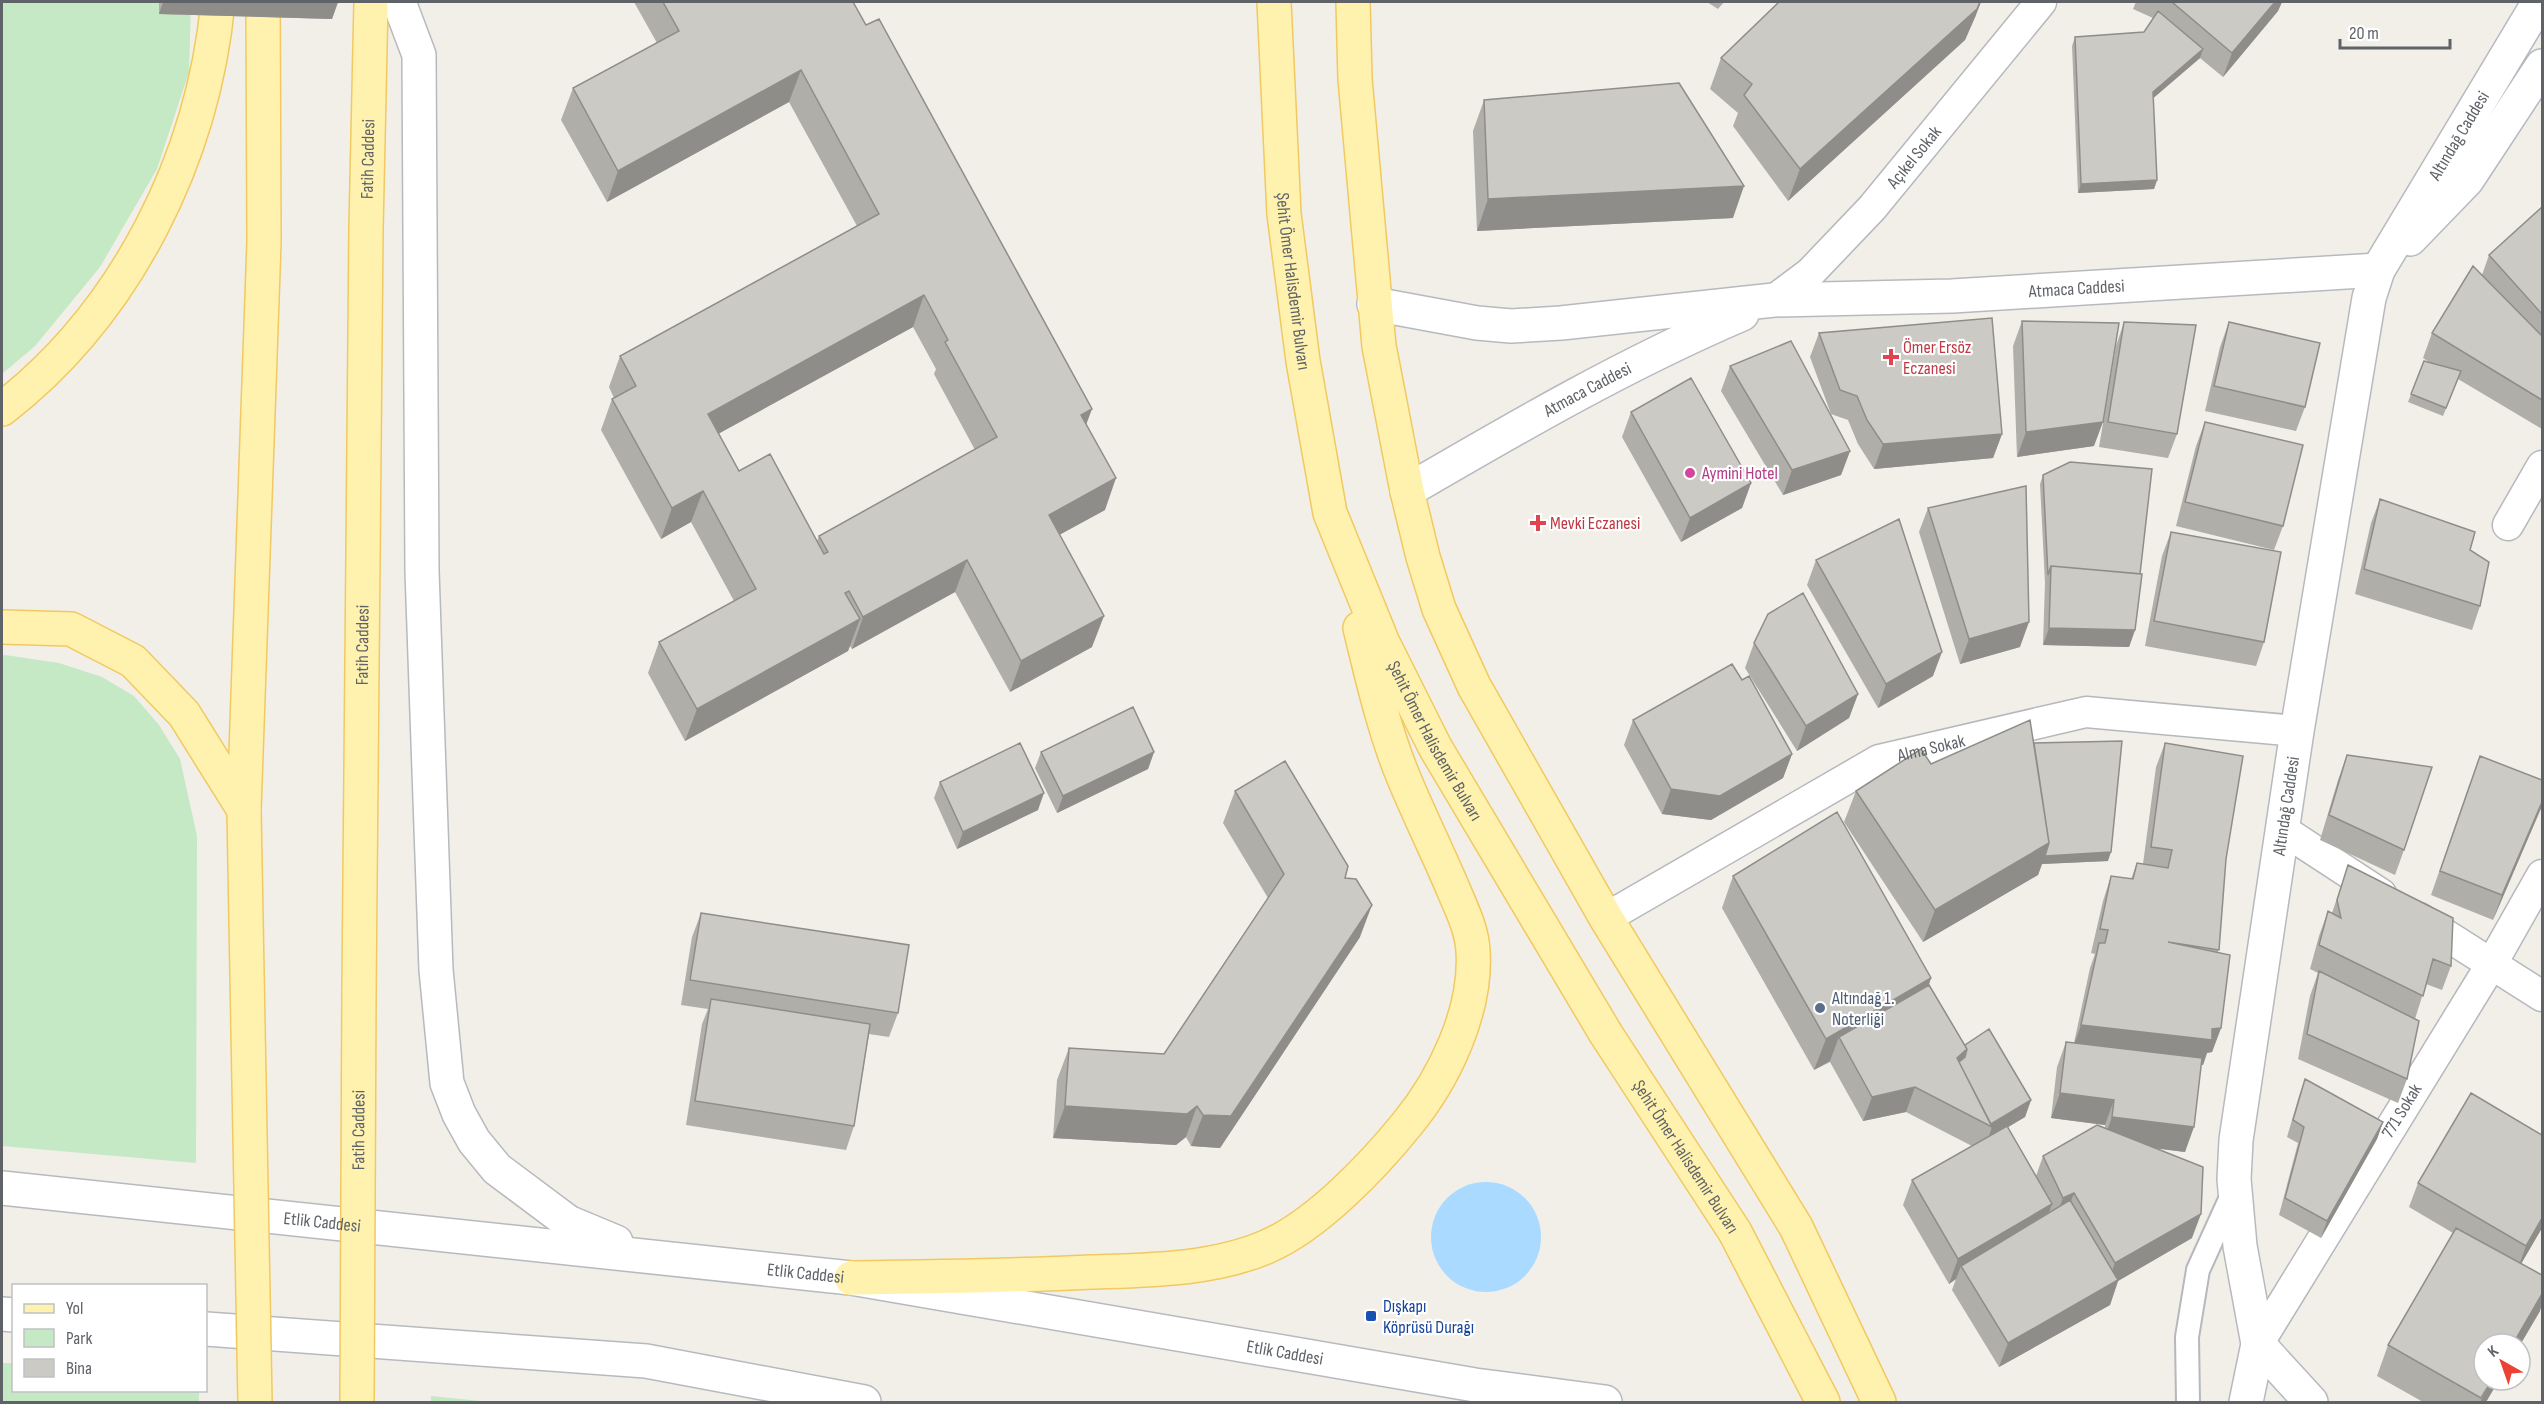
<svg xmlns="http://www.w3.org/2000/svg" width="2544" height="1404" font-family="'Sofia Sans Condensed',sans-serif">
<rect width="100%" height="100%" fill="#f1efe8"/>
<path fill="#c5e8c5" d="M2,2h189l-2,70 -32,97 -57,98 -65,79 -33,28z
M5,655l54,8 43,14 32,19 25,29 21,34 17,77 -1,327 -194,-17v-490z
M2,1363h11l1,27 185,1v11h-197z
M431,1396l59,6h-59z"/>
<path fill="#aadaff" d="M1431 1237a55 55 0 1 1 110 0a55 55 0 1 1-110 0Z"/>
<g fill="none" stroke-linecap="round" stroke-linejoin="round">
<g stroke="#b5b8bc" stroke-width="26">
<path id="pedestrian" d="M2188,1402l-1,-65 11,-67 35,-77"/>
</g>
<g stroke="#b5b8bc" stroke-width="33">
<g id="minor">
<path id="s1" d="M1774,300l36,-27 62,-65 169,-206"/>
<path d="M2508,525l34,-59"/>
<path d="M2283,830l98,64"/>
<path id="s2" d="M1606,918l273,-158 207,-48 211,19"/>
<path d="M2419,918l123,78"/>
<path id="s3" d="M2258,1344l233,-379 51,-90"/>
</g>
</g>
<g stroke="#b6babf" stroke-width="36">
<g id="secondary">
<path d="M399,2l20,53 3,516 14,399 11,113 12,31 15,27 23,28 71,53 48,20"/>
<path d="M2410,239l57,-59 75,-114"/>
<path id="s4" d="M1374,304l103,19 34,3 50,-3 213,-23 178,-4 426,-26"/>
<path id="s5" d="M1407,491c110,-64 218,-127 335,-177"/>
<path id="s6" d="M2,1188l849,90 624,107 130,17"/>
<path d="M2,1314l12,1"/>
<path d="M206,1329l440,32 218,41"/>
<path d="M2258,1344l53,58"/>
<path id="s7" d="M2246,1402l12,-58 -18,-98 -6,-67 2,-39 61,-409 72,-433 9,-28 161,-268"/>
</g>
</g>
<g stroke="#f2c960" stroke-width="36">
<g id="primary">
<path id="s8" d="M1274,2l10,212 19,147 27,152 53,130 52,104 171,287 129,198 88,170"/>
<path d="M1353,2l2,77 24,267 28,145 16,66 16,52 35,77 132,232 190,309 83,175"/>
<path d="M2,409c125,-97 201,-251 216,-407"/>
<path d="M2,627l69,2 62,32 51,53 60,96"/>
<path id="s9" d="M359,991l7,-762 5,-227"/>
<path d="M248,1028l-4,-218 20,-568 -1,-240"/>
<path d="M851,1278c80,-1 160,-2 240,-6 58,-2 121,-2 175,-25 50,-21 107,-81 141,-123 37,-45 70,-113 66,-173 -1,-21 -11,-41 -19,-60 -16,-38 -35,-76 -51,-115 -19,-46 -31,-99 -43,-148"/>
</g>
</g>
<use href="#pedestrian" stroke="#fff" stroke-width="22"/>
<use href="#minor" stroke="#fff" stroke-width="30"/>
<use href="#secondary" stroke="#fff" stroke-width="33"/>
<use href="#primary" stroke="#fff2af" stroke-width="33"/>
<g stroke="#f2c960" stroke-width="36" stroke-linecap="butt">
<g id="primary-bridge">
<path d="M248,1028l7,374"/>
<path id="s10" d="M357,1402l2,-411"/>
</g>
</g>
<use href="#primary-bridge" stroke="#fff2af" stroke-width="33"/>
</g>
<path fill="#afaea9" fill-rule="evenodd" d="M159,2h179l-6,17 -173,-5z
M634,2h219l233,422 19,86 -46,25 33,112 -82,45 -55,-100 -103,57 -2,-3 -2,5 -163,90 -37,-68 11,-31 75,-41 -43,-79 -30,17 -60,-109 11,-31 2,-1 -5,-11 11,-31 237,-130 -68,-124 -182,100 -46,-82 12,-32 84,-45zM913,327l23,42 -2,5 41,76 -156,86 -2,5 -78,-70 -21,-37z
M1707,2h17l-6,7z
M2136,2h146l-4,9 -55,66 -23,-19 -47,40 4,82 -3,9 -76,4 -6,-147 3,-9 69,-5 9,-14 -20,-9z
M1976,15l-11,25 -177,161 -55,-75 5,-13 -28,-24 11,-31z
M1484,100l249,118 -256,13 -4,-100z
M2542,207v222l-84,-50 -15,37 -35,-14 16,-41 8,3 -9,-6 9,-25 50,-58 7,-20z
M2022,321l72,125 -77,11 -4,-111z
M2124,322l53,112 -9,24 -69,-11 17,-101z
M2229,322l76,85 -9,24 -91,-20 15,-64z
M1819,333l183,101 -9,24 -119,11 -16,-25 -10,-24 -17,-6 -21,-57z
M1730,366l120,85 -9,24 -58,20 -62,-104z
M1631,412l120,71 -9,25 -61,34 -59,-105z
M2205,422l78,104 -9,24 -98,-24 20,-80z
M2043,475l97,99 -5,56 -6,17 -86,-2 2,-62 -5,-99z
M2380,499l90,51 10,56 -8,24 -117,-36 16,-71z
M1928,508l92,139 -60,17 -41,-132z
M2171,532l93,110 -8,24 -111,-20 17,-90z
M1816,560l117,116 -55,32 -71,-123z
M1754,643l104,51 -9,24 -52,33 -52,-83z
M1742,680l50,74 -9,24 -72,42 -49,-6 -38,-69 9,-25z
M2034,743l74,118 -66,3 -4,11 -115,67 -79,-120 12,-31 75,-27z
M2165,743l61,116 -8,93 3,76 -9,24 -5,1 -4,12h-2l-16,87 -29,-4 36,90 -74,43 -8,24 -111,62 -47,-77 4,-11 -7,5 -46,-79 9,-25 60,-34 -66,-34 -43,9 -33,-59 -16,8 -92,-162 11,-32 198,102 -2,7 36,60 66,55 -6,17 -17,10 28,49 7,-20 62,-28v-3l-54,-7 6,-51 9,-25 8,1 16,-75 5,-14 -4,-1 12,-52 8,-25 20,3 6,-16 6,1 13,-97z
M1041,752h113l-6,17 -91,44 -22,-45z
M2347,755l57,95 -9,25 -75,-35 18,-60z
M2471,780l71,26 -49,114 -62,-25z
M940,782l98,28 -81,39 -23,-51z
M1235,791l110,87 15,59 -140,211 -29,-2 -5,-9 -10,8 -123,-7 4,-58 12,-32 95,6 104,-156 -45,-75z
M2348,865l103,101 -9,24 -16,-6 -11,35 -8,60 -9,24 -100,-44 12,-63 8,-23 -8,-4 9,-33 9,-25 4,2z
M701,913l197,100 -9,24 -20,-3 -15,92 -8,24 -160,-25 16,-101 6,-15 -27,-4 11,-68z
M2305,1079l78,43 -6,17 -56,99 -42,-23 19,-72 -11,-6 12,-41z
M2418,1183l124,45 -21,35 19,48 -20,34 -36,35h15l-13,22h-63l-46,-26 11,-31 65,-112 -44,-26z"/>
<path fill="#8f8d8a" d="M163,2h175l-6,17 -173,-5z
M1980,2h1l-5,13 -11,25 -177,161 12,-32z
M2275,2h7l-4,9 -55,66 9,-24z
M2203,49l-3,9 -50,43 3,-9z
M801,70l-12,32 -182,100 11,-31z
M2157,180l-3,9 -76,4 3,-9z
M1744,186l-11,32 -256,13 11,-32z
M924,295l-11,32 -217,119 12,-32z
M1092,409l-12,32 1,-26z
M2103,422l-9,24 -77,11 9,-25z
M2002,434l-9,24 -119,11 9,-25z
M1850,451l-9,24 -58,20 9,-25z
M1116,478l-11,32 -68,37 12,-32z
M1751,483l-9,25 -61,34 9,-24z
M703,491l-12,31 -30,17 11,-31z
M967,560l-12,32 -103,57 11,-32z
M1104,616l-12,31 -82,45 11,-31z
M860,619l-12,32 -163,90 12,-32z
M2029,622l-9,25 -60,17 9,-25z
M2049,628l86,2 -6,17 -86,-2z
M1942,652l-9,24 -55,32 8,-24z
M1858,694l-9,24 -52,33 9,-25z
M1154,752l-6,17 -91,44 6,-17z
M1792,754l-9,24 -72,42 -49,-6 9,-25z
M1044,793l-6,17 -81,39 6,-17z
M2542,802v4l-49,114 9,-25z
M2049,843l62,9 -3,9 -66,3 -4,11 -115,67 12,-32z
M1372,905l-12,32 -140,211 -29,-2 12,-31z
M1931,978l-11,31 -81,28 -9,24 -16,9 12,-31z
M2081,1025l131,4 9,-1 -9,24 -5,1 -4,12 -131,-15z
M1967,1049l-9,25 -1,-16z
M1915,1087l-9,25 -43,9 9,-24z
M2060,1093l54,7 -9,25 -54,-7z
M2031,1100l-6,17 -37,22 4,-12 -3,-2z
M1065,1106h132l-11,31 -10,8 -123,-7z
M2112,1117l82,10 -9,25 -82,-10z
M2383,1122l-6,17 -56,99 6,-17z
M2074,1193l-9,24 -11,5 9,-24z
M2052,1204l-9,25 -82,37 -5,13 -7,5 9,-25z
M2201,1214l-9,24 -74,43 -8,24 -111,62 9,-24 98,-56 9,-24z
M2542,1218v10l-25,43 9,-25z
M2542,1294v10l-2,7 -20,34 -7,-1z
M2492,1380h7l-13,22h-6z"/>
<path fill="#cccac5" stroke="#8f8d8a" stroke-width="1.5" fill-rule="evenodd" d="M663,2h190l13,23 13,-6 213,390 -11,6 35,63 -67,37 55,101 -83,45 -54,-101 -104,57 -14,-26 -4,2 15,26 -163,90 -38,-67 97,-53 -53,-98 -31,17 -60,-109 24,-13 -16,-30 259,-142 -78,-144 -183,101 -45,-83 106,-57zM924,295l24,45 -3,2 52,95 -178,99 9,16 -4,2 -54,-100 -31,17 -31,-57z
M1779,2h201l-3,7 -177,160 -56,-74 8,-11 -31,-26z
M2172,2h103l-43,51z
M2158,11l45,38 -50,43 4,88 -76,4 -6,-147 69,-5z
M1679,83l65,103 -256,13 -4,-99z
M2542,207v107l-53,-59z
M2473,266l69,70v64l-110,-67z
M1992,318l10,116 -119,10 -16,-24 -10,-24 -17,-6 -21,-57z
M2022,321l97,2 -16,99 -77,10z
M2124,322l72,3 -19,109 -69,-12z
M2229,322l91,21 -15,64 -91,-21z
M1791,341l59,110 -58,19 -62,-104z
M2424,361l37,10 -15,37 -35,-14z
M1691,378l60,105 -61,35 -59,-106z
M2205,422l98,23 -20,81 -98,-24z
M2070,462l82,7 -12,105 -89,-8 -3,9 -5,-100z
M2026,486l3,136 -60,17 -41,-131z
M2380,499l95,33 -5,18 19,12 -9,44 -116,-37z
M1899,519l43,133 -56,32 -70,-124z
M2171,532l110,20 -17,90 -110,-21z
M2051,566l91,8 -7,56 -86,-2z
M1803,593l55,101 -52,32 -52,-83 14,-29z
M1732,664l10,16 7,-4 43,78 -72,42 -49,-7 -38,-69z
M1133,707l21,45 -91,44 -22,-44z
M2030,720l19,123 -114,67 -79,-119 65,-42 10,15z
M2122,741l-11,111 -66,4 4,-13 -15,-100z
M1020,743l24,50 -81,39 -23,-50z
M2165,743l78,13 -17,103 -7,91 -51,-8 62,13 -9,73 -9,1v11l-131,-15 18,-82h6l3,-13 -8,-1 11,-53 22,3 4,-16 31,5 4,-18 -21,-3z
M2347,755l85,12 -28,83 -75,-35z
M2480,756l62,24v22l-40,93 -62,-24z
M1285,761l63,105 -3,12 11,1 16,26 -141,211 -28,-1 -6,-9 -10,8 -122,-8 4,-58 95,6 120,-180 -49,-83z
M1837,812l94,166 -105,61 -93,-163z
M2348,865l105,53 -2,48 -18,-7 -10,37 -104,-51 9,-34 13,7 -4,-18z
M701,913l208,32 -11,68 -208,-33z
M2319,971l100,50 -12,58 -100,-45z
M1929,985l38,64 -10,9 35,69 -77,-40 -43,10 -33,-60z
M711,999l159,25 -16,102 -159,-25z
M1989,1029l42,71 -40,24 -32,-62 6,-5 2,-8 -2,-4z
M2066,1042l136,16 -8,69 -82,-10 2,-17 -54,-7z
M2305,1079l78,43 -56,99 -42,-23 19,-71 -11,-7z
M2471,1093l71,42v83l-16,28 -108,-63z
M2097,1125l106,42 -2,47 -86,49 -41,-70 -11,5 -20,-42z
M2007,1126l45,78 -94,55 -46,-79z
M2070,1200l48,80 -110,63 -47,-77z
M2456,1228l86,47v19l-29,50h-29v36h8l-11,18 -93,-53z"/>
<g fill="#e0444e" stroke="#fff" stroke-width="2">
<path d="M1888 348h6v6h6v6h-6v6h-6v-6h-6v-6h6z"/>
<path d="M1535 514h6v6h6v6h-6v6h-6v-6h-6v-6h6z"/>
</g>
<circle fill="#d1479c" stroke="#fff" stroke-width="2" cx="1690" cy="473" r="6"/>
<circle fill="#5c6f8a" stroke="#fff" stroke-width="2" cx="1820" cy="1008" r="6"/>
<rect fill="#1a4fb4" stroke="#fff" stroke-width="2" x="1365" y="1310" width="12" height="12" rx="3"/>
<g text-anchor="middle" dominant-baseline="central" stroke-width="4.5" stroke-linejoin="round" paint-order="stroke">
<g font-size="18" fill="#5f6368" stroke="#fff">
<text stroke="none"><textPath href="#s7" startOffset="1304">Altındağ Caddesi</textPath></text>
<text stroke="none"><textPath href="#s1" startOffset="201">Açıkel Sokak</textPath></text>
<text stroke="none"><textPath href="#s9" startOffset="832">Fatih Caddesi</textPath></text>
<text stroke="none"><textPath href="#s8" startOffset="280">Şehit Ömer Halisdemir Bulvarı</textPath></text>
<text stroke="none"><textPath href="#s4" startOffset="706">Atmaca Caddesi</textPath></text>
<text stroke="none"><textPath href="#s5" startOffset="207">Atmaca Caddesi</textPath></text>
<text stroke="none"><textPath href="#s9" startOffset="346">Fatih Caddesi</textPath></text>
<text stroke="none"><textPath href="#s8" startOffset="766">Şehit Ömer Halisdemir Bulvarı</textPath></text>
<text stroke="none"><textPath href="#s2" startOffset="369">Alma Sokak</textPath></text>
<text stroke="none"><textPath href="#s7" startOffset="603">Altındağ Caddesi</textPath></text>
<text stroke="none"><textPath href="#s3" startOffset="274">771 Sokak</textPath></text>
<text stroke="none"><textPath href="#s10" startOffset="272">Fatih Caddesi</textPath></text>
<text stroke="none"><textPath href="#s8" startOffset="1252">Şehit Ömer Halisdemir Bulvarı</textPath></text>
<text stroke="none"><textPath href="#s6" startOffset="322">Etlik Caddesi</textPath></text>
<text stroke="none"><textPath href="#s6" startOffset="808">Etlik Caddesi</textPath></text>
<text stroke="none"><textPath href="#s6" startOffset="1294">Etlik Caddesi</textPath></text>
</g>
<g font-size="18" fill="#be3a42" stroke="#fff" text-anchor="start">
<text x="1903" y="347">Ömer Ersöz<tspan x="1903" dy="21">Eczanesi</tspan></text>
<text x="1550" y="523">Mevki Eczanesi</text>
</g>
<g font-size="18" fill="#b23c85" stroke="#fff" text-anchor="start">
<text x="1702" y="473">Aymini Hotel</text>
</g>
<g font-size="18" fill="#4e5e75" stroke="#fff" text-anchor="start">
<text x="1832" y="998">Altındağ 1.<tspan x="1832" dy="21">Noterliği</tspan></text>
</g>
<g font-size="18" fill="#164399" stroke="#fff" text-anchor="start">
<text x="1383" y="1306">Dışkapı<tspan x="1383" dy="21">Köprüsü Durağı</tspan></text>
</g>
</g>
<rect width="2544" height="1404" fill="none" stroke="#5f6368" stroke-width="6"/>
<rect x="12" y="1284" width="195" height="108" fill="#ffffff" stroke="#bfc1c3" stroke-width="1.5"/>
<rect x="24" y="1304" width="30" height="9" fill="#fff2af" stroke="#bfc1c3" stroke-width="1.5"/>
<text x="66" y="1314" font-size="18" fill="#5f6368">Yol</text>
<rect x="24" y="1329" width="30" height="18" fill="#c5e8c5" stroke="#bfc1c3" stroke-width="1.5"/>
<text x="66" y="1344" font-size="18" fill="#5f6368">Park</text>
<rect x="24" y="1359" width="30" height="18" fill="#cccac5" stroke="#bfc1c3" stroke-width="1.5"/>
<text x="66" y="1374" font-size="18" fill="#5f6368">Bina</text>
<g transform="translate(2502 1362) rotate(320)"><circle r="28" fill="#ffffff" stroke="#bfc1c3" stroke-width="1.5"/>
<path d="M0-4.5L10 22L0 15L-10 22Z" fill="#ea4335"/>
<text y="-9" font-size="16" font-weight="bold" text-anchor="middle" fill="#5f6368">K</text>
</g>
<path d="M2340 39v9h110v-9" fill="none" stroke="#5f6368" stroke-width="3"/>
<text x="2349" y="39" font-size="18" fill="#5f6368" stroke="#ffffff" stroke-width="4.5" paint-order="stroke">20 m</text>
</svg>
